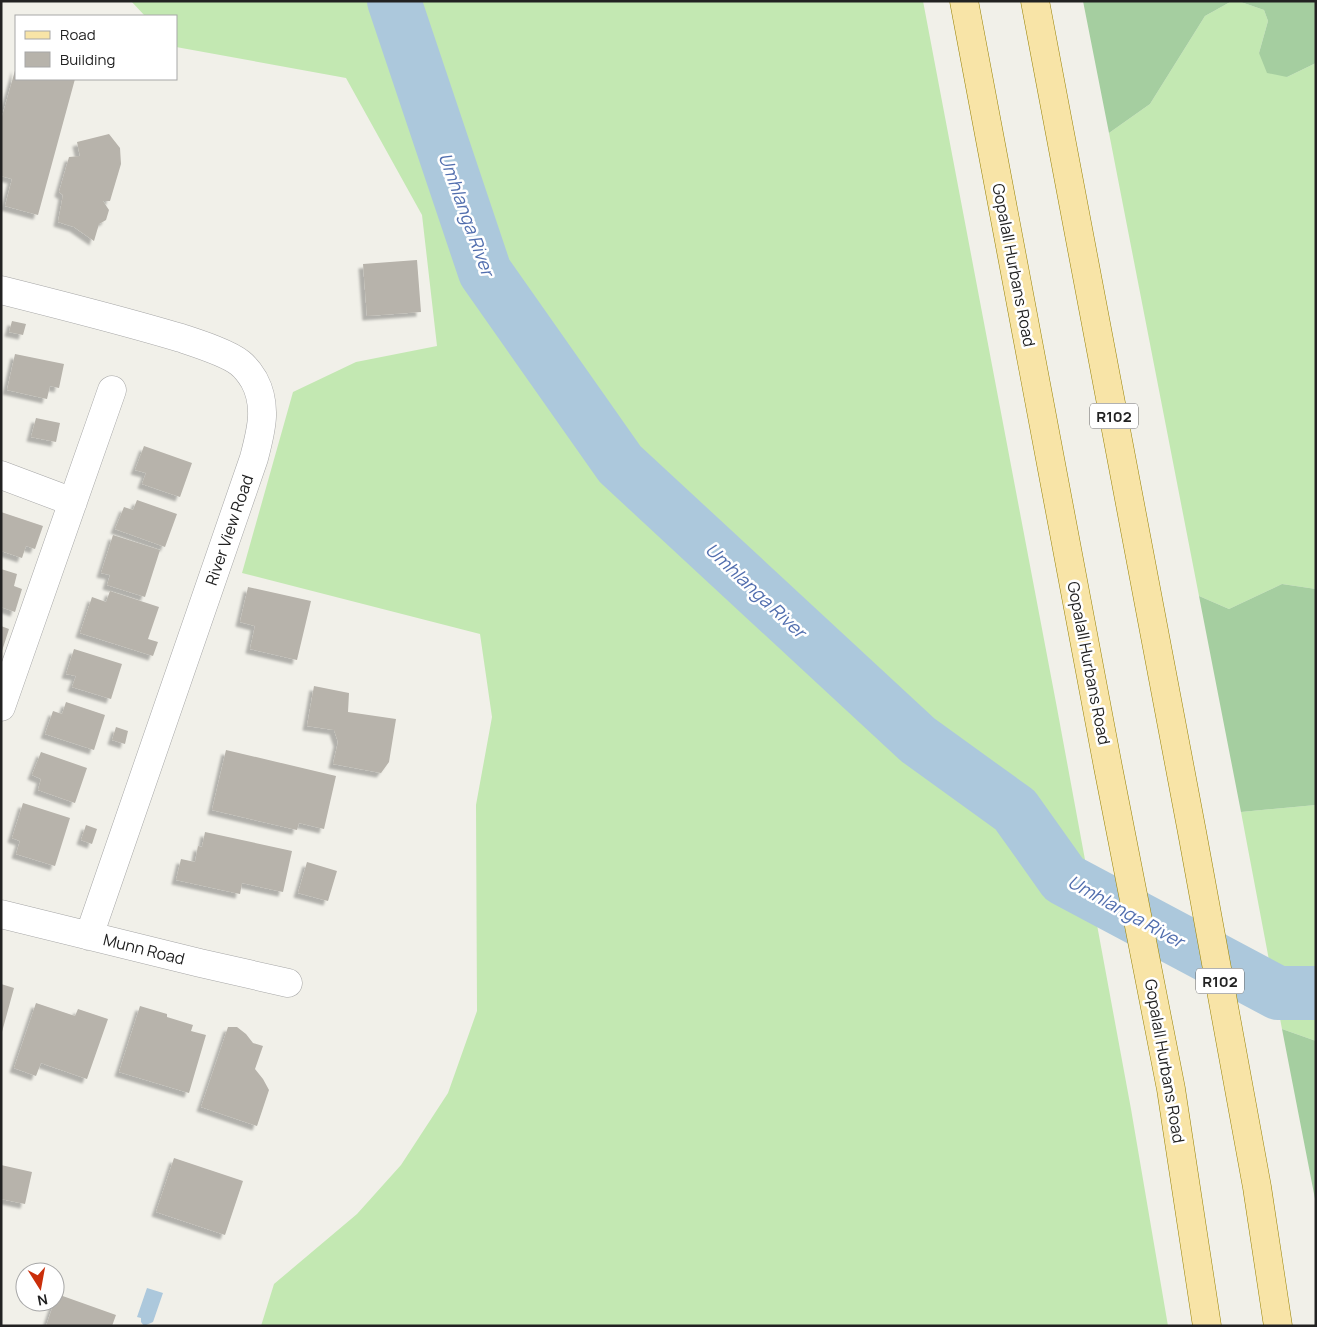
<svg xmlns="http://www.w3.org/2000/svg" width="1317" height="1327" font-family="Manrope,sans-serif">
<defs>
<filter id="shadow"><feDropShadow dx="-4.5" dy="4.5" stdDeviation="1" flood-color="#0004"/></filter>
</defs>
<rect width="100%" height="100%" fill="#f1f0e9"/>
<path fill="#c3e8b2" d="M131,1h792l134,707 74,401 37,217h-907l13,-42 83,-70 44,-49 47,-72 29,-82 -1,-206 16,-88 -12,-83 -238,-61 51,-181 63,-30 81,-16 -15,-131 -76,-137 -170,-31v-31h-31z
M1232,1h6l26,9 4,11 -9,32 28,24 29,-14v526l-34,-5 -53,25 -30,-13 -90,-463 41,-29 55,-88z
M1316,805v236l-34,-12 -41,-217z"/>
<path fill="#a5cea0" d="M1083,1h149l-27,15 -55,88 -41,29z
M1238,1h78v62l-29,14 -20,-4 -8,-20 9,-32 -4,-11z
M1282,584l34,5v216l-75,7 -42,-216 30,13z
M1282,1029l34,12v163z"/>
<path fill="#acc8dc" d="M147,1288l16,5 -10,29 -9,4 -3,-4v-4l-4,-1z"/>
<g fill="none" stroke-linecap="round" stroke-linejoin="round">
<path stroke="#acc8dc" stroke-width="54" d="M394,1l91,271 135,192 298,276 97,70 49,69 214,114h38"/>
</g>
<path fill="#b7b3ab" filter="url(#shadow)" d="M16,67v12h59l-37,136 -33,-9 7,-27 -11,-3v-56z
M109,134l11,14 1,16 -11,37h-7l6,9 -3,10 -7,4 -5,17 -20,-14 -16,-5 5,-27 -4,-3 10,-35 11,-1 -3,-14z
M417,260l4,52 -54,4 -4,-52z
M12,321l14,3 -3,11 -14,-3z
M15,354l49,10 -5,24 -9,-2 -3,13 -40,-9z
M36,418l24,5 -4,19 -25,-5z
M144,446l48,17 -12,34 -38,-13 4,-11 -11,-3z
M137,500l40,14 -12,33 -50,-18 9,-22 9,3z
M1,512l42,14 -8,23 -9,-3 -4,12 -21,-7z
M113,535l47,15 -15,47 -38,-12 3,-10 -9,-2z
M1,569l16,5 -3,12 8,3 -7,23 -14,-5z
M248,587l63,14 -14,59 -47,-11 5,-23 -15,-4z
M110,591l49,16 -11,32 10,3 -5,14 -73,-23 12,-36 14,5z
M1,626l8,3 -7,22h-1z
M74,649l48,15 -11,35 -39,-12 4,-11 -10,-2z
M314,686l35,7 -1,19 48,7 -7,43 -8,11 -48,-9 5,-22 -4,-12 -27,-4z
M66,702l39,13 -11,35 -49,-16 8,-23 9,3z
M116,727l12,4 -3,13 -13,-4z
M226,750l110,26 -12,53 -25,-6 -2,7 -85,-20z
M41,752l46,16 -12,35 -37,-13 3,-11 -9,-4z
M23,803l47,15 -15,48 -39,-12 4,-13 -8,-3z
M86,825l11,4 -5,15 -11,-4z
M205,832l87,19 -9,41 -41,-9 -2,11 -64,-14 5,-21 14,3 3,-16 4,1z
M307,862l30,9 -9,30 -30,-8z
M1,984l13,4 -12,44h-1z
M36,1003l39,13 3,-7 30,10 -21,60 -46,-16 -5,13 -22,-8z
M140,1006l27,8v3l26,8 -2,6 15,4 -17,58 -70,-21z
M228,1027h9l9,7 7,9 10,3 -8,23 8,10 6,11 -12,36 -56,-19z
M174,1158l69,23 -18,54 -69,-23z
M1,1165l31,7 -7,32 -24,-5z
M57,1294l59,21 -4,11h-66z"/>
<g fill="none" stroke-linecap="round" stroke-linejoin="round">
<g stroke="#a6a6a6" stroke-width="29">
<path id="street" d="M1,290c60,15 120,30 180,48 15,5 47,15 59,25 5,4 11,12 14,17 14,26 7,51 0,78l-165,478
M1,475l72,27
M1,707l111,-317
M1,914l199,49 88,20"/>
</g>
<g stroke="#988307" stroke-width="29">
<path id="primary" d="M964,1l144,766 63,322 36,237
M1035,1l157,831 65,355 21,139"/>
</g>
<use href="#street" stroke="#fff" stroke-width="28"/>
<use href="#primary" stroke="#f8e4a7" stroke-width="28"/>
</g>
<g text-anchor="middle" dominant-baseline="central" stroke-width="5" stroke-linejoin="round" paint-order="stroke">
<g fill="#fff" stroke="#646464" stroke-width="1">
<rect x="1090" y="403.5" width="48" height="25" rx="4"/>
<rect x="1196" y="968.5" width="48" height="25" rx="4"/>
</g>
<g font-size="15" font-weight="bold" fill="#222">
<text x="1114" y="416">R102</text>
<text x="1220" y="981">R102</text>
</g>
<g font-size="16" fill="#222" stroke="#fff">
<text transform="translate(1014 265) rotate(79)">Gopalall Hurbans Road</text>
<text transform="translate(229 530) rotate(-71)">River View Road</text>
<text transform="translate(1089 663) rotate(79)">Gopalall Hurbans Road</text>
<text transform="translate(144 949) rotate(14)">Munn Road</text>
<text transform="translate(1165 1061) rotate(80)">Gopalall Hurbans Road</text>
</g>
<g font-size="18" font-style="italic" fill="#516eae" stroke="#fff">
<text transform="translate(467 214) rotate(70)">Umhlanga River</text>
<text transform="translate(756 590) rotate(43)">Umhlanga River</text>
<text transform="translate(1126 911) rotate(29)">Umhlanga River</text>
</g>
</g>
<rect width="1317" height="1327" fill="none" stroke="#222222" stroke-width="5"/>
<rect x="15" y="15" width="162" height="65" fill="#ffffff" stroke="#a7a7a7"/>
<rect x="25" y="31" width="25" height="8" fill="#f8e4a7" stroke="#a7a7a7"/>
<text x="60" y="40" font-size="15" fill="#222222">Road</text>
<rect x="25" y="52" width="25" height="15" fill="#b7b3ab" stroke="#a7a7a7"/>
<text x="60" y="65" font-size="15" fill="#222222">Building</text>
<g transform="translate(40 1287) rotate(169)"><circle r="24" fill="#ffffff" stroke="#a7a7a7"/>
<path d="M0-4L9 19L0 12L-9 19Z" fill="#ca2e0a"/>
<text y="-8" font-size="14" font-weight="bold" text-anchor="middle" fill="#222222">N</text>
</g>
</svg>
